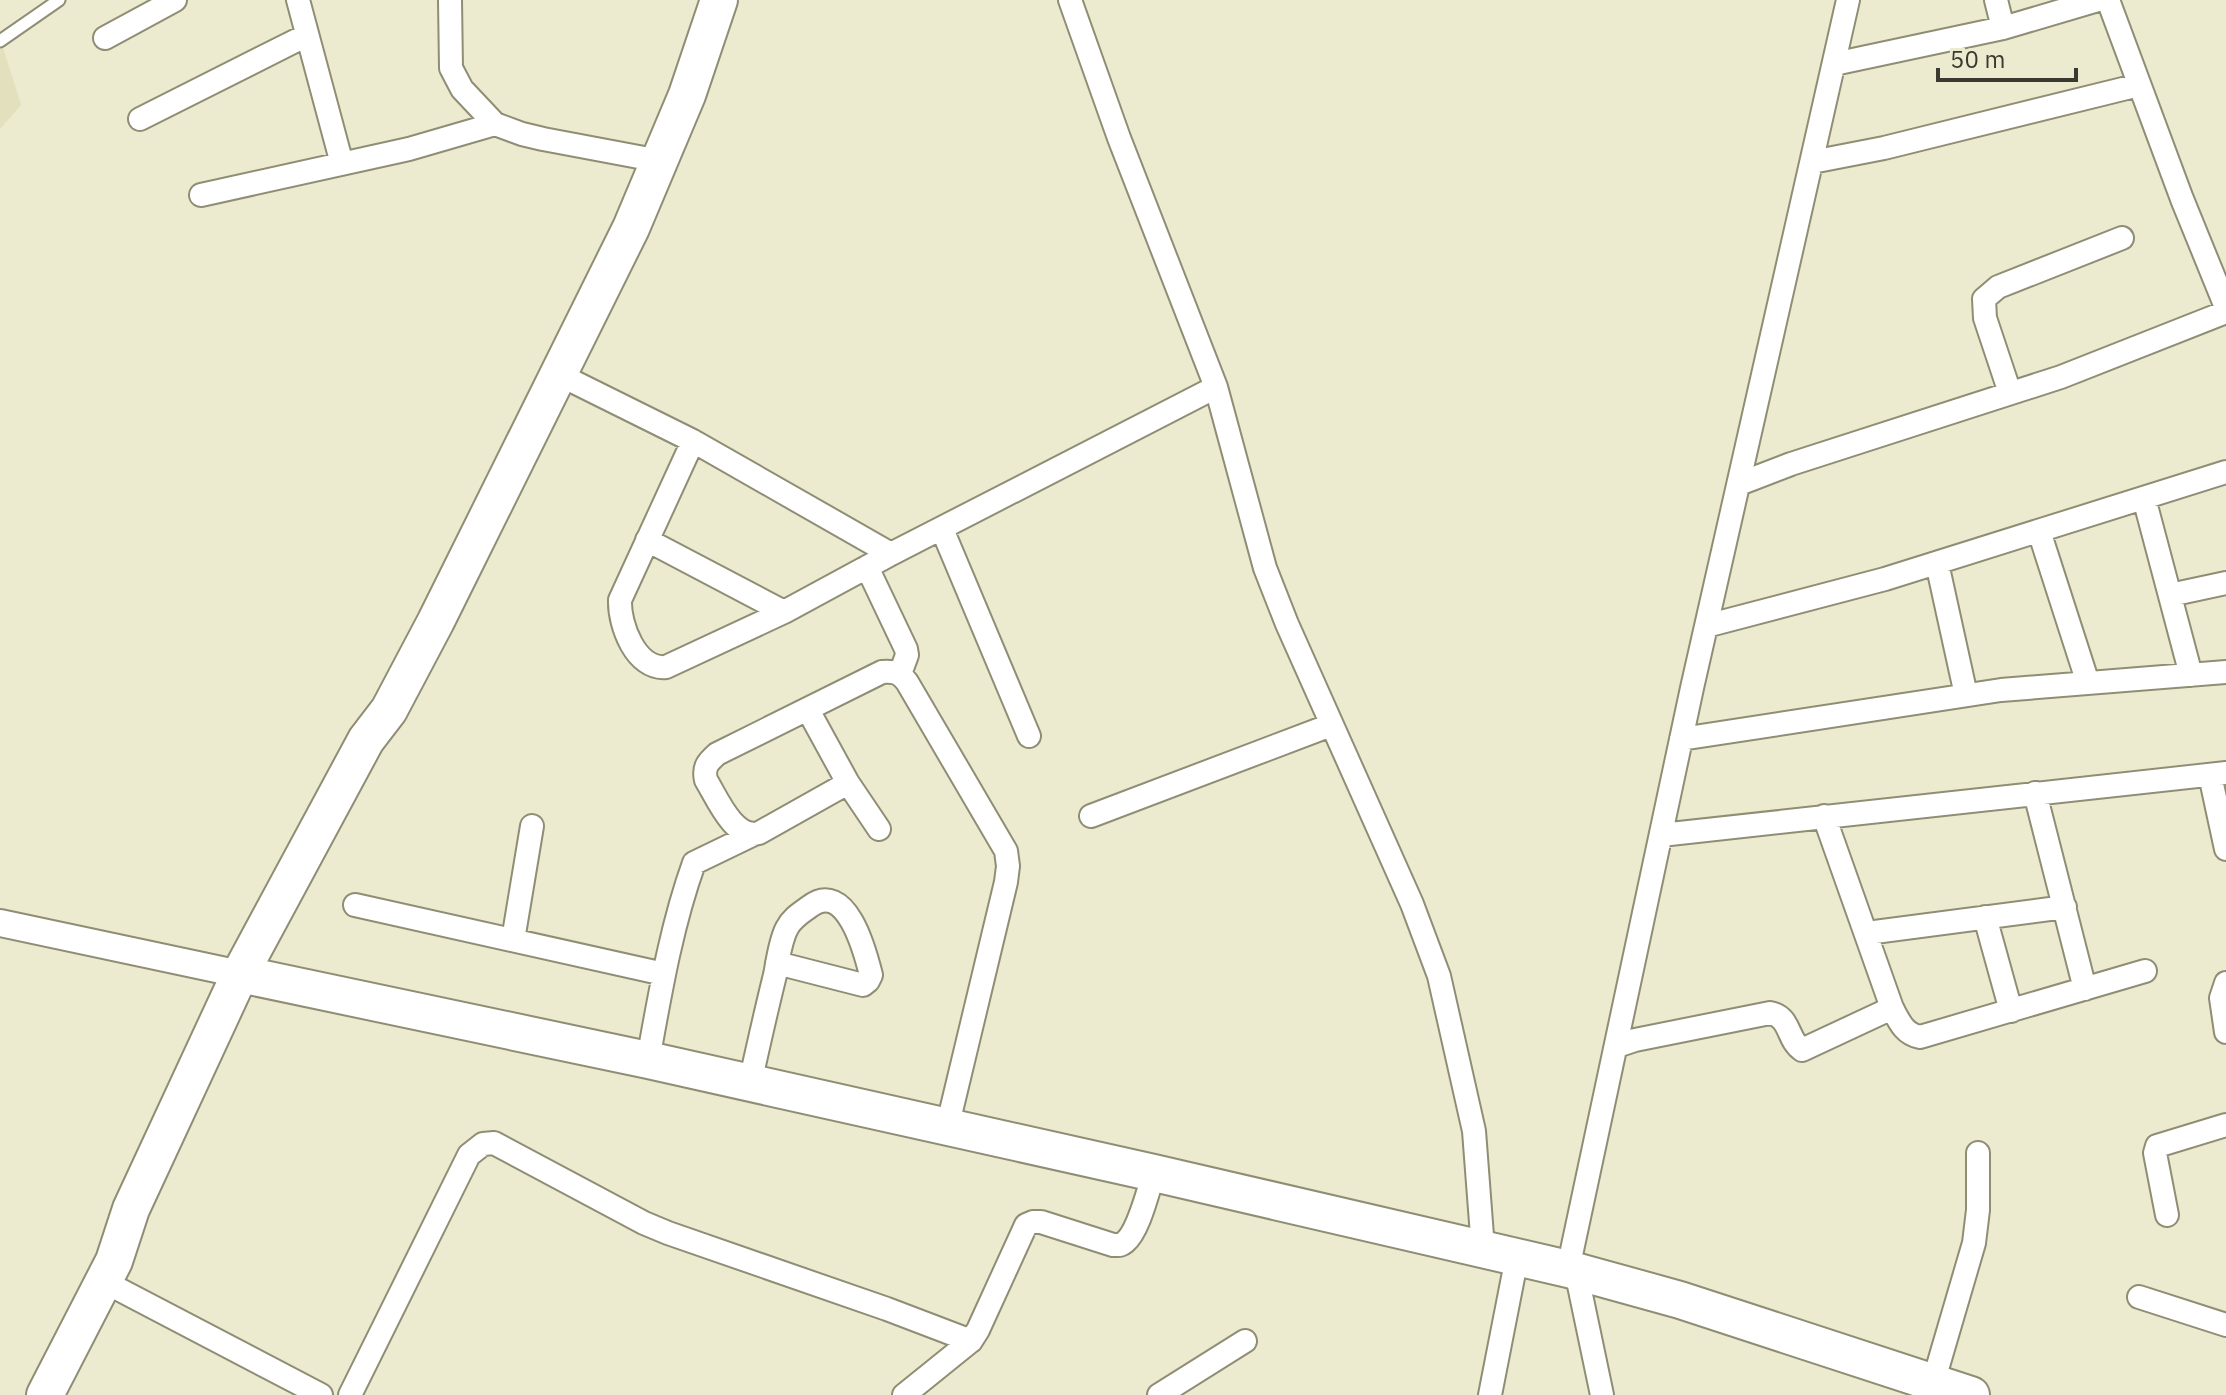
<svg xmlns="http://www.w3.org/2000/svg" width="2226" height="1395" font-family="'IBM Plex Sans',sans-serif">
<rect width="100%" height="100%" fill="#eceacf"/>
<path fill="#e3e0be" d="M0,38l21,67 -21,24z"/>
<g fill="none" stroke-linecap="round" stroke-linejoin="round">
<g stroke="#908d75" stroke-width="15">
<path id="service" d="M0,41l59,-41"/>
</g>
<g stroke="#908d75" stroke-width="26">
<path id="minor" d="M298,0l44,164
M450,0l1,68 11,21 33,35 27,10 21,5 117,22
M1070,0l49,138 97,249 49,181 22,56 125,280 27,72 35,155 9,118
M1996,0l7,28
M2108,0l74,199 44,108
M105,38l70,-38
M1834,64l169,-36 95,-28
M140,119l167,-84
M1812,162l72,-14 255,-63
M201,195l208,-46 86,-25
M558,374l135,67 198,113
M2010,393l-25,-75 -1,-19 14,-12 124,-49
M693,441l-73,159c-1,25 16,70 46,67l118,-55 107,-58 325,-167
M1739,484l52,-20 270,-87 165,-65
M2144,498l47,177
M942,529l87,207
M2039,531l49,152
M647,540l137,72
M1937,563l29,132
M867,567l39,82 1,6 -7,19
M2170,595l56,-12
M1706,626l179,-47 341,-107
M808,710l40,73 31,46
M1681,739l320,-49 225,-18
M2210,775l16,74
M848,783l-89,50c-25,7 -42,-35 -53,-53 -3,-13 2,-18 11,-26l165,-82c12,-1 17,0 25,10l99,169 2,15 -2,16 -59,246
M2035,793l50,196
M1091,816l240,-91
M1824,816l68,192c7,13 12,26 28,29l225,-66
M1661,835l565,-62
M355,905l309,69
M1985,917l26,94
M1867,933l198,-26
M513,940l19,-114
M2226,983l-5,15 5,34
M1617,1046l18,-6 135,-27c21,4 17,27 32,37l90,-42
M648,1060c12,-66 23,-133 46,-197l58,-28
M750,1083c8,-36 16,-72 25,-108 3,-15 5,-34 12,-47 5,-10 14,-15 22,-21 37,-29 56,44 62,68l-3,6 -5,4 -86,-22
M2167,1215l-12,-62 2,-7 69,-21
M1568,1269l124,-581 156,-688
M1576,1271l26,124
M103,1281l218,114
M2139,1297l87,28
M1933,1383l41,-140 4,-33v-57
M350,1395l119,-240 14,-11 11,-1 150,80 24,10 219,76 84,32
M904,1395l67,-54 7,-11 48,-105 7,-3h8l72,23c6,0 7,1 12,-3 14,-11 23,-52 29,-69
M1159,1395l86,-54
M1490,1395l27,-138"/>
</g>
<g stroke="#908d75" stroke-width="30">
<path id="tertiary" d="M0,923l240,51"/>
</g>
<g stroke="#908d75" stroke-width="40">
<path id="trunk" d="M240,974l408,86 506,113 414,96 112,31 291,95
M45,1395l69,-134 17,-52 109,-235 126,-234 23,-30 47,-89 195,-393 56,-133 32,-95"/>
</g>
<use href="#service" stroke="#fff" stroke-width="11"/>
<use href="#minor" stroke="#fff" stroke-width="22"/>
<use href="#tertiary" stroke="#fff" stroke-width="26"/>
<use href="#trunk" stroke="#fff" stroke-width="36"/>
</g>
<path d="M1938 68v12h138v-12" fill="none" stroke="#3b3a30" stroke-width="4"/>
<text x="1950" y="68" font-size="24" fill="#3b3a30" stroke="#eceacf" stroke-width="6" paint-order="stroke">50 m</text>
</svg>
